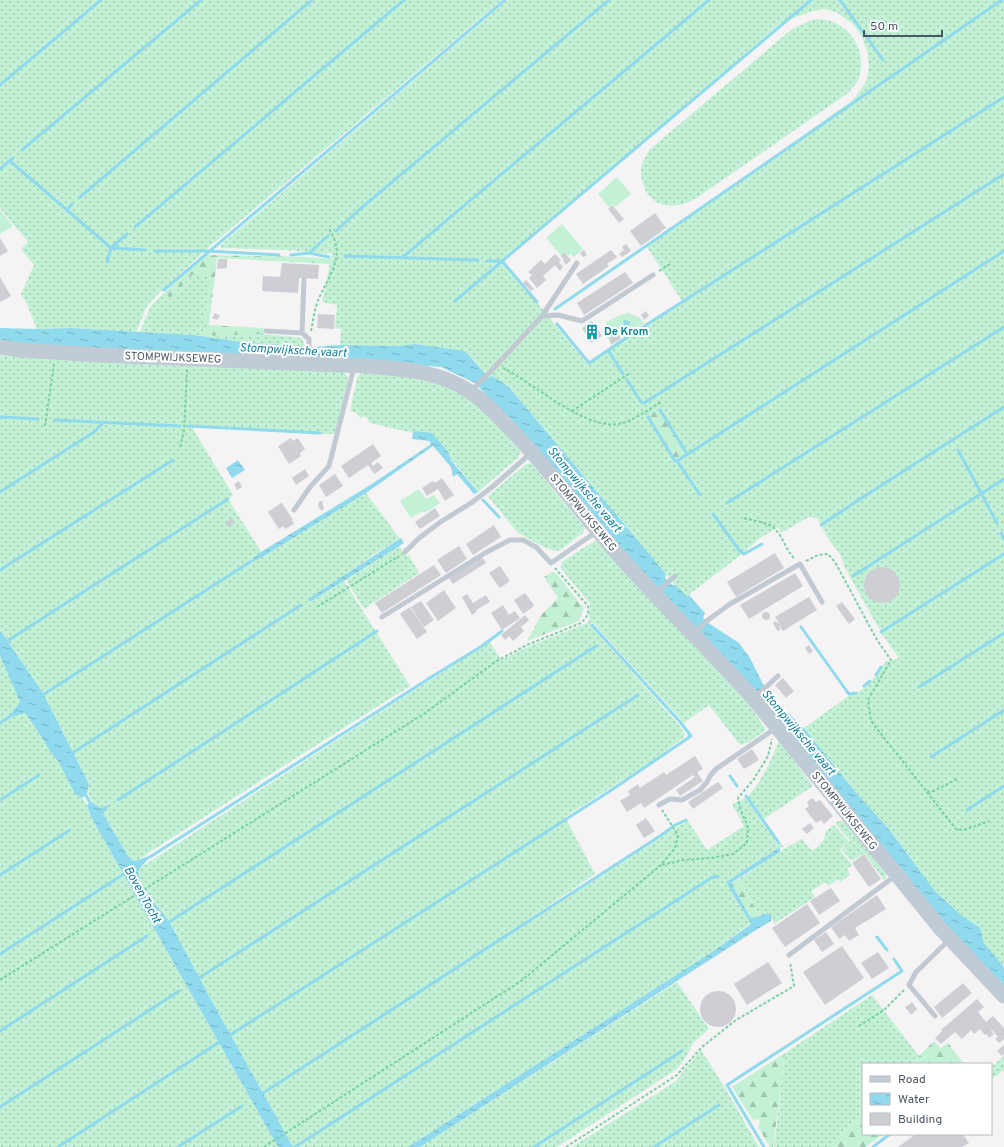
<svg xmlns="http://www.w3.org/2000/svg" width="1004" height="1147" font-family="Overpass,sans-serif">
<defs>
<pattern id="grass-dots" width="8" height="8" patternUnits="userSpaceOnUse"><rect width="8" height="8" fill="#c3f1d5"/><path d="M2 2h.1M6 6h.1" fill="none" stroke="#a0c6b0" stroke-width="1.8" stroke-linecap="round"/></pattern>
<pattern id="forest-firs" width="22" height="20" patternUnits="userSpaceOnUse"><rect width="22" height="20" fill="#c3f1d5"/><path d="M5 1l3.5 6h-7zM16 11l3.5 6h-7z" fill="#a0c6b0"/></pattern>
<pattern id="water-ripples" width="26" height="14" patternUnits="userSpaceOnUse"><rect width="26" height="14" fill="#90daee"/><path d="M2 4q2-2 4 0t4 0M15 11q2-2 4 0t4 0" fill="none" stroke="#78b4c4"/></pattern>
</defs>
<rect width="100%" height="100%" fill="#f5f3f3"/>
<path fill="url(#grass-dots)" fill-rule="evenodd" d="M0,0h502l-294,248 -49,45 -12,13 -11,26 -65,-4 -34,1 -10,-25 -6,-10 13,-29 -13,-16 7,-7 -28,-34z
M508,0h496v967l-20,-24 -4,-15 -20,-14 -25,-23 -47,-63 -31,-34 -53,-66 46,-33c13,-2 29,-21 35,-33l14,-4 -17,-24 -38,-68 -4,-12 -11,-14 -12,-22 -8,-1 -28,16 -3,-6 -19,12 -17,15 -55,42 -8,-6 -171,-204 -18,-8 -25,-27 -50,-7 -15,2 -60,-1 1,-16 -6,-1 2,-23 -15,-3 10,-48 -46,-4 -65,-2v-3zM824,9l12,3 17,12 9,13 5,14 2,16 -3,15 -13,18 -206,147 35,54 -94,64 -85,-104 279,-239 31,-11z
M821,19c28,3 47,31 38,59 -2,5 -7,10 -11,15l-147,102c-7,5 -15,9 -23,10 -17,3 -31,-5 -35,-22 -2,-6 -3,-13 -1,-19 2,-5 5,-9 7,-14l143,-121 20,-9z
M193,274l18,1 -8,61 61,-2 38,4 3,9 -57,-4 -54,-8 -54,-3 10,-25 14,-14 6,5z
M0,355l60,5 119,6 161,4c5,3 7,4 8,10l-13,54h-14v-2l-127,-7 -1,4 40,66 -5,4 34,54 -15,11 12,-5 107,-66 34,46 -27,16 -63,47 34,-21 66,105 -139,88 -132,85 -4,2 -5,-2 -27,-45 6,-10 -8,4c-11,-7 -14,-10 -12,-24l-46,-91 -43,-63z
M361,372c43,4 90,7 123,39 13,13 25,27 37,41l-3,6 -40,34 -23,-29 -5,-4 -1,-6 -34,-22 -2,2 -43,-10 -5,-7 -5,2 -3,-5 -7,-2 7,-33z
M531,463l54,65 -2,5 -23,17 -5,1 -9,-3 -28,-15 -30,-37 38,-32z
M596,540l132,140 21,24 17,26 -17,12 -9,3 -31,-40 -25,18 -90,-99 -3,-2 -1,3 90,101 5,9 -1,2 -32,24 -87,56 30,57 -143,98 210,-135 7,-6 19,-10 19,29 37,-24 -12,-22 13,-6 33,46h3l3,3h-4l-54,35 25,41 -39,29 -304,195h-115l-85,-153 -39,-73 -27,-33 -4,-16 2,-4 273,-177 77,-49 11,18 29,-14 57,-23 2,-3 1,-16 -30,-37 3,-6z
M399,546l7,10 3,-1 10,18 -55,36 -18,-29z
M0,656l20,46 -11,15 16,-4 16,23 8,14 9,11 17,33 7,4 5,7 4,12 187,330h-278z
M779,741l34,45 -49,33 -17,-22c15,-15 24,-37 32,-56z
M845,820l41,50v8l-2,2 -20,-27 -12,8 -10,-11 8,-9 -15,-18 4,-2z
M834,825l15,17 -9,8 12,15 -5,4 3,6 -10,7 -2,-3 -10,7 -2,-4 -15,9 4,6 -41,27 -2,-8 -5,-3 -8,2 -20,-36 45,-30 18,-10 10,12c8,-6 13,-10 14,-20z
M677,982l32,47 -16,14 -7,14 -9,12 -120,78h-137z
M872,995l47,61 -8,8h-48v49l-34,34h-55l11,-94z
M701,1050l23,36 35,61h-187l103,-65z
M1004,1056v16l-1,-1 -12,9v-13z"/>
<path fill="url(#forest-firs)" d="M206,255l103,2 22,2 -1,5 -113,-6 -8,67 54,3 1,6 -61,2 8,-61 -18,-1 -23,24 -6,-5z
M659,409l26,44 -10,6 -26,-44z
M554,571l30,37 -5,13 -52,20 15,-27 16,-16 -14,-21z
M739,879l20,36 -6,3 -3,-1 -19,-34z
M934,1041l7,7 7,-5 16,21h-53z
M785,1053l-12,94h-3l-12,-20 2,-6 -4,-2 -3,1 -21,-33z
M863,1113v21h21l-19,13h-36z"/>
<path fill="#c3f1d5" d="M617,177l14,17 -16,13 -2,-3 -4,3 -11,-13z
M0,210l13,16 -13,8z
M562,224l21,25 -9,8 -3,-3 -3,2 -2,-2 -4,3 -16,-19z
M628,313l12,5 4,5 -11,7 -9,-5c5,10 -6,15 -13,20l-4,-10 -1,-13c8,-3 14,-8 22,-9z
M419,489l7,10 8,-4 6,8 -15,10 -2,-2 -12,7 -11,-17z"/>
<path fill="url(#water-ripples)" d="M626,320l4,2 -1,6 6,4 -11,8 -1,-5 3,-4 -3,-10z
M0,328l37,1 34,-1 123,7 54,8 65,4 27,-2 60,1 15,-2 50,7 24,27 3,-2 16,10 158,188 -1,4 7,7h3l12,11 2,-1 16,18 -2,5 7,6 29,19 11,15 13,26 13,20 11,8 17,16 53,66 31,34 47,63 25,23 20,14 4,15 20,24v22l-52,-57 -428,-498 -49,-51 -34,-16 -13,-1 -5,1 -379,-21 -44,-5z
M415,431l17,2 17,20 1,6 28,33 -4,2 -17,-20 -4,3 -2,-10 -18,-21 -67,47 -107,66 -12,5 14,-12 114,-70 56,-38 -2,-3 -17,-2 1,-6z
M238,460l7,10 -13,8 -6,-10z
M401,538l3,5 -94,59 -2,-3z
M0,630l43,63 46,91 -2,10 -5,4 -7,-4 -17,-33 -9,-11 -8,-14 -16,-23 -17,5 12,-16 -20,-46z
M92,802l9,6 9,-4 -7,10 27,45 5,2 17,-6 -12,13 -2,4 4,16 27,33 39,73 85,153h-15l-187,-330 -4,-12z
M780,847v5l-49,31 19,34 3,1 14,-5 5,3 -1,5 -15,9 -336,217h-12l304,-195 39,-28 -25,-42z"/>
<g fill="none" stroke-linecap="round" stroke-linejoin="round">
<path stroke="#90daee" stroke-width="3" d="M840,0l43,60
M0,85l101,-85
M22,150l179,-150
M10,161l101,87 34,2
M0,169l13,-11
M79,198l233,-198
M67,210l5,-6
M135,227l269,-227
M336,231l24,-22 249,-209
M155,251h53l71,4
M309,253l19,-17
M291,255l18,-2 20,4
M345,256l133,4
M403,257l306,-257
M487,261h15l35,41
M107,262l4,-14 16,-14
M164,290l341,-290
M455,301l356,-301
M555,309l447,-309
M557,324l32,39 46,-31 369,-235
M608,350l15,24
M627,380l14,22 3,1 360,-229
M660,410l27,44
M0,417l38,2
M648,417l27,44h2
M54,420l126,6
M188,426l132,7
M958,450l39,73
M0,492l94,-60 10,-10
M700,495l-23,-34 327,-210
M483,500l16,17
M727,503l277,-176
M713,514l26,36 5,4 18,-10
M821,525l39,-26 144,-92
M1001,533l3,6
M0,570l173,-110
M853,576l151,-97
M801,627l45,63 3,4 7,-1
M881,632l123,-78
M4,643l224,-144
M876,675l5,-8
M864,686l6,-5
M919,687l85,-54
M41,696l209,-134
M0,723l11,-7
M71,754l230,-149
M931,757l73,-47
M730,776l7,10
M84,792l8,14
M746,796l33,47
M0,800l39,-25
M118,800l259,-169
M967,810l37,-24
M673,826l13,-6
M150,857l283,-181 49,-30 20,-15
M0,875l70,-45
M166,924l430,-278
M877,937l10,13
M0,954l127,-82
M196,980l442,-285
M0,1031l147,-95
M227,1037l383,-246 81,-55 -10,-13 -89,-98
M260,1095l400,-259 11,-8
M0,1107l179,-116
M58,1147l163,-106
M178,1147l64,-41
M295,1147l416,-269 7,-2
M534,1147l148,-96
M654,1147l65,-42
M764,1147l-37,-62 175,-114 -8,-12
M873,1147l17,-13"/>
</g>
<path fill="#cdcfd5" d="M612,205l12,14 -5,4 -11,-14z
M655,213l11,15 -25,18 -11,-15z
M0,238l8,13 -8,5z
M626,244l5,7 -9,6 -3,-3 5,-4 -2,-3z
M584,250l3,5 -4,2 -3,-4z
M611,250l6,7 -10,7 2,2 -26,18 -7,-10z
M564,252l7,8 -5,5 -3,-4 1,-1 -3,-4z
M555,254l6,6 -2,2 4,5 -3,4 -5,-6 -12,11 3,4 -9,8 -8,-10 3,-3 -4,-3 13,-12 4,4z
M218,259h9v9l-10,1z
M282,263l37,2 -1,14 -19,-1 -1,15 -36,-2 1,-15 17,1z
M625,272l8,11 -49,32 -7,-12z
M0,277l11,19 -11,6z
M526,280l8,9 -3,2 -8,-8z
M646,311l3,5 -5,4 -3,-5z
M215,313l5,3 -3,4 -5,-2z
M318,314l17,1 -1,14 -17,-1z
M592,321l10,15 -11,7 -9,-15z
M618,333l3,6 -9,5 -3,-5z
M291,438l2,3 5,-3 7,11 -5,4 1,3 -12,8 -11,-18z
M373,444l8,12 -10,7 2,3 5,-4 5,6 -9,6 -6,-9 -19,13 -8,-12z
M305,469l4,7 -13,9 -4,-7z
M335,474l8,12 -17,11 -7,-12z
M442,478l12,17 -9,6 -7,-12 -11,7 -5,-8 11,-7 2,2z
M239,481l3,6 -5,3 -3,-6z
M320,501h2l2,8 -2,2 -4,-4 1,-1 -1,-2z
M281,503h1l11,17h-1l2,4 -9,5 -2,-3 -4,3 -11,-17z
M435,508l5,8 -20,13 -5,-7z
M232,518l3,5 -7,4 -3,-4z
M494,525l7,12 -28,18 -7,-11z
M459,546l8,13 -21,14 -9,-13z
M775,553l9,15 -48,29 -9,-15z
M482,557l4,6 -33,21 -4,-6z
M434,565l7,10 -59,38 -7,-10z
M500,566l10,15 -10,7 -11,-15z
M864 585a18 18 0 1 1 36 0a18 18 0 1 1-36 0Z
M795,573l8,13 -54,33 -9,-14z
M444,590l12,18 -18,13 -12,-18z
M525,593l9,12 -1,2 -10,7 -9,-14z
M467,594l6,9 13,-8 4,7 -14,8 1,1 -5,4 -10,-18z
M809,597l8,13 -34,21 -3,-5 -1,1 2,2 -3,2 -2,-2 -3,-6 3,-2 1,2h2l-4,-6z
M421,601l13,19 -10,7 -13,-20z
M842,602l13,17 -6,5 -13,-18z
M503,605l6,10 6,-4 5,7 -18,12 -11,-17z
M410,607l17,25 -10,7 -17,-25z
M762 616a4 4 0 1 1 8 0a4 4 0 1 1-8 0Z
M525,615l4,5 -8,7 3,4 -11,10 -4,-5 -4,4 -4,-5z
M809,645l4,6 -4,3 -4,-6z
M783,678l11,13 -8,7 -11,-13z
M752,749l7,11 -15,9 -7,-10z
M695,756l8,13 -6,3 6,9 -23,15 -4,-6 19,-13 -2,-2 -49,33 -3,-5 -14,9 -7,-11 10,-6 -2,-4 10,-7 2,4 24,-16 2,3z
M718,782l5,6 -30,21 -5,-7z
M812,798l4,4 4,-2 13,16 -9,8 -3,-4 -5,3 -11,-14 4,-3 -2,-4z
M646,818l9,13 -11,7 -8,-13z
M810,823l4,5 -7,6 -5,-5z
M864,854l17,25 -12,8 -17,-24z
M831,888l9,13 -21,14 -9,-14z
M877,895l9,14 -31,19 4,7 -10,6 -4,-6 -6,4 -8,-12z
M807,904l13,19 -35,24 -13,-19z
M826,932l8,12 -12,8 -8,-12z
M842,946l22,32 -39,27 -22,-33z
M878,952l11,16 -17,11 -11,-16z
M768,962l14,21 -35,22 -13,-21z
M963,983l9,10 -30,25 -8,-11z
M700 1009a18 18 0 1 1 36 0a18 18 0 1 1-36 0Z
M977,999l7,8 -6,5 8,10 7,-6 11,12v11l-5,4 -4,-4 3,-2 -6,-7 -1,1 3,3 -5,4 -2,-4 -2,1 -5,-6 -6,5 -3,-4 -9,9 -7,-7 -14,12 -6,-6 7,-7 -1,-1z
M912,1002l5,7 -6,6 -6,-8z
M1004,1045v9l-2,2 -5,-5z
M916,1134h47l6,9 -7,4h-64z"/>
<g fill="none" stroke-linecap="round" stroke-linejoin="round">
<path stroke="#7ad0a6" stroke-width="2" stroke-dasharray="3 2" stroke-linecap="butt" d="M659,271l11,-7
M311,331c2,-9 3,-19 6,-28 10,-26 31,-46 12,-74
M503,368c31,15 86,66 120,55 12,-4 27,-14 38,-21
M572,411l58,-38
M45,426l9,-62
M180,447l4,-16 3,-61
M744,518c10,3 24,4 31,11 8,8 11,21 19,29
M806,561l12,-6 10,-1 7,8 42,78 14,20 -23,40 3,21 85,108 8,1 25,-9
M317,607l82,-51
M927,792l7,-1 23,-12
M662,865l21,-5 28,-2 22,-4 14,-11 1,-16 -8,-19 -2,-10 16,-19 14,-23 4,-17
M0,980l425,-267 70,-51 32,-17 54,-22c6,-6 8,-9 7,-17l-33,-38
M859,1026l25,-16 20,-20
M264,1147l257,-166 140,-116 14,-17 3,-13 -16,-25
M566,1147l111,-72 25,-28 34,-27 58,-34 -4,-24"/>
<path stroke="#c1cad2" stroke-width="5" d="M304,280l-2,53 7,6v23
M542,316l16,-1 24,6 71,-46
M266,331l36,2
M471,391l20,-20 51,-55 35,-53
M294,510l16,-23 19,-21 25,-99
M405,552l14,-14 23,-17 29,-18 20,-15 39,-34
M656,593l19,-17
M382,617l103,-64 25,-13h13l13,7 15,16 45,-31
M694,633l14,-13 22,-16 70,-40 22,38
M755,697l23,-21
M659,805l11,-6 12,1 18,-10 7,-8 3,-6 6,-7 60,-41
M789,955l106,-79
M935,1016l-26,-31 7,-13 34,-33"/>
<path stroke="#c1cbd6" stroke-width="15" d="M0,347l21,3 77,5 269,11c35,3 72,5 102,25 17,11 32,28 46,43 38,40 71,85 108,126 42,47 88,91 130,138l187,230 64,68"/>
</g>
<defs>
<g id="building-bare" transform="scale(1.2)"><path d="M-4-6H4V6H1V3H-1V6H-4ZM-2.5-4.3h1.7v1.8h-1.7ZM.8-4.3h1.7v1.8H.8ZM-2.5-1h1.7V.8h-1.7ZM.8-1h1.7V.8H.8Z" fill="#0f9aa8" stroke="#fff" stroke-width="2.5" paint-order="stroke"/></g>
</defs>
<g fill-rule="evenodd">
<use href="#building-bare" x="592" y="332"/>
</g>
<g text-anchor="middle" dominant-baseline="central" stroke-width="4" stroke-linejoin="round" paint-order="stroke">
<g font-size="11" font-weight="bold" fill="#0d838f" stroke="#fff" text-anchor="start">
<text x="604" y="332">De Krom</text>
</g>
<g font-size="11" fill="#4a5661" stroke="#fff">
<text transform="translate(173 358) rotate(2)">STOMPWIJKSEWEG</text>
<text transform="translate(583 513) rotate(50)">STOMPWIJKSEWEG</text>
<text transform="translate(844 811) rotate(51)">STOMPWIJKSEWEG</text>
</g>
<g font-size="12" font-style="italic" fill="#0c7c9b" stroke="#fff">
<text transform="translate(293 351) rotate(3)">Stompwijksche vaart</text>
<text transform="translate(584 490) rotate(50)">Stompwijksche vaart</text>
<text transform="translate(798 733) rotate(50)">Stompwijksche vaart</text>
<text transform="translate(142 895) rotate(61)">Boven Tocht</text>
</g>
</g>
<rect x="862" y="1063" width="130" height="72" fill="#ffffff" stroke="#b7bbc0"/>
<rect x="870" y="1076" width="20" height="6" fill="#c1cbd6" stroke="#b7bbc0"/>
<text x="898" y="1083" font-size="12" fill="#4a5661">Road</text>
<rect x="870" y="1093" width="20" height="12" fill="url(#water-ripples)" stroke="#b7bbc0"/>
<text x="898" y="1103" font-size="12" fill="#4a5661">Water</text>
<rect x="870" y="1113" width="20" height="12" fill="#cdcfd5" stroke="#b7bbc0"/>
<text x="898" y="1123" font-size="12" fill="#4a5661">Building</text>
<path d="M864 30v6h78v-6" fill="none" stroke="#4a5661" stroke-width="2"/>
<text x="870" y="30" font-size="12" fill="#4a5661" stroke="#ffffff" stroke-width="3" paint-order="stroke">50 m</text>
</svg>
